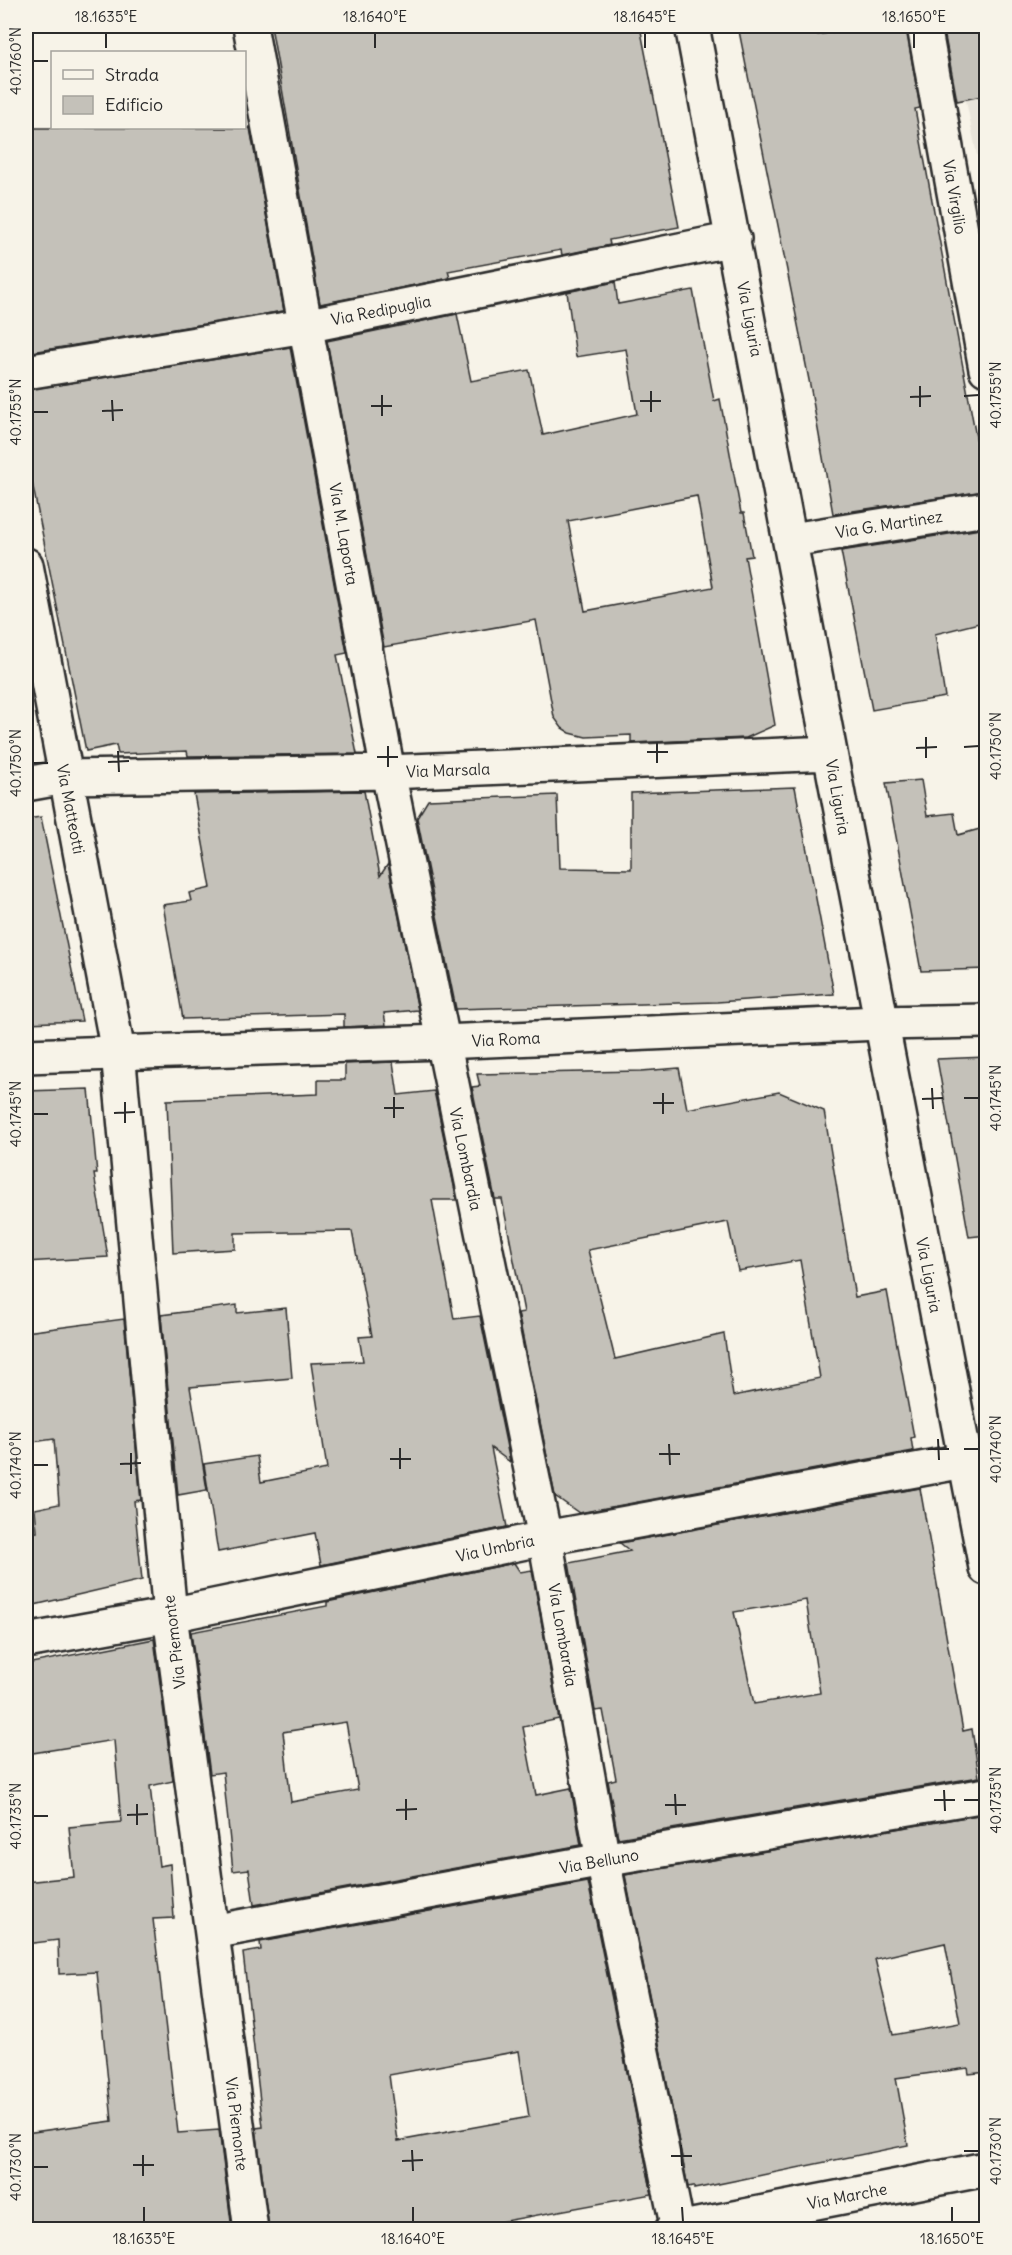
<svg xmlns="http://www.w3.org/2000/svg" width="1012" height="2255" font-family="Delius,sans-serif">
<rect width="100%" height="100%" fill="#f7f3e8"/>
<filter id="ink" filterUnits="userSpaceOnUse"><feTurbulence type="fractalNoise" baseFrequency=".0167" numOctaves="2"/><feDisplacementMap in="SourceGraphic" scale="12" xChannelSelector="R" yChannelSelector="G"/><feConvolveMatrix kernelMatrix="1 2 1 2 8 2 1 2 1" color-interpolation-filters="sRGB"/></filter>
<g filter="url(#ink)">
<path fill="#e8e4da" d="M951,26h35v174z"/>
<path fill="#c4c1b9" stroke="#2b2b2b" stroke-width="1.5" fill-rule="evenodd" d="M271,26h369l39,201 -70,13 1,5 -48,10 -1,-5 -113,21 2,7 -130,26z
M738,26h78l2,9 51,-9h37l14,82 -5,1 71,382 -153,23 -22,-124z
M943,26h44v69l-30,6z
M26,128h224l34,183 -258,42z
M615,282l3,22 75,-14 21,111 6,-2 21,114h3l8,43 -7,1 30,168 -29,13 -115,5v-8l-45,2 -16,-4 -8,-5 -8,-11 -18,-97 -152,27 -57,-306 130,-27 14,67 58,-11 14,65 94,-21 -11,-65 -50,8 -9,-65zM697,496l16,91 -128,24 -17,-90z
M290,347l57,306 -10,2 20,99 -169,2 -1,-5 -69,3 -2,-9 -30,6 -60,-299v-62z
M987,528v93l-52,13 10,63 -73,13 -31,-159z
M921,780l6,36 27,-3 4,22 29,-8v142l-66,2 -35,-188z
M795,787l39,207 -117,8 -261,7 -39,-191 11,-18 129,-5 3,73 71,1v-76z
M364,791l16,85 8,-12 30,146 -34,3 2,12 -42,2v-13l-161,5 -20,-114 28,-4 -2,-8 22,-5 -17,-94z
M41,817l41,204 -56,2v-204z
M987,1057v178l-18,2 -32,-178z
M393,1062l5,33 36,-4 23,109h-25l22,119 26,-3 30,146 -19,-14 16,79 -186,38 -6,-32 -97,19 -14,-88 53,-8 4,26 66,-13 -16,-106 52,-2 -4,-24 13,-1 -20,-105 -117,2v16l-62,4 -6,-153 151,-6v-14h27v-16z
M679,1068l8,41 92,-17 45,19 31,186 32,-6 27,146 -3,1 2,13 -334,62 -24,-17 -37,-183 6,-1 -22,-113h-7l-23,-112 8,-1 -3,-12 164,-3zM728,1222l10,49 62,-11 20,118 -87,18 -9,-62 -109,25 -27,-109z
M89,1089l8,85h-3l14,83 -82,5v-171z
M237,1305v8l49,-5 6,70 -102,9 17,103 -29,5 -17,-180z
M124,1319l17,181 -7,1 8,79 -112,26 -4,-73 11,-1 -2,-23 24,-5 -5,-65 -21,3 -5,-47h-2v-63z
M920,1488l43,243 9,-2 7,48 -361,61 -10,-57 8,-2 -13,-69 -8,1 -26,-148 61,-12 -10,-8zM806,1600l14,93 -66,11 -20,-92z
M514,1563l6,9 12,-2 27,149 -36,8 13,68 35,-7 10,57 -327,60 -5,-36 -16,2 -10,-99 -13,2 -19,-142 136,-26v-4zM346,1722l12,68 -67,12 -8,-70z
M154,1639l19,142 -23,5 9,80 11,-2 4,54 -21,1 25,214 41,-3 13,99h-206v-96l86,-12 -15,-149 -38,2 -1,-34 -32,4v-62l48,-5 -5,-50 52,-5 -7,-82 -88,14v-90z
M984,1814l3,258 -18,2 -1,-6 -72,10 12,67 -214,44v-3l-6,1 -63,-312zM945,1943l15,80 -67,12 -18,-76z
M588,1882l64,312 -190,35h-193l-13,-101 7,-1 -20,-174 18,-3 -1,-8zM519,2051l10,66 -131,24 -9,-66z"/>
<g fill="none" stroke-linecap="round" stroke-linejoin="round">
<g stroke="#2b2b2b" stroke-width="38">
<path id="minor" d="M250,26l138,746 157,766 58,322 75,370
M692,26c101,513 192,1029 294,1542
M924,26l62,343
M26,372l279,-46 429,-87
M791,540l195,-31
M26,565l92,487 52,563 81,615
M26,784l39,-7 323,-5 442,-19
M26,1641l144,-26 375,-77 441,-81
M212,1932l391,-72 383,-65
M672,2230l314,-61"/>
</g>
<g stroke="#2b2b2b" stroke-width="38">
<path id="major" d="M26,1056l416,-14 437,-19 107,-2"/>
</g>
<use href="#minor" stroke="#f7f3e8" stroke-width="33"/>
<use href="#major" stroke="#f7f3e8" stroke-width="33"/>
</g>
</g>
<path fill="none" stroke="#2b2b2b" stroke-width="2" d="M106,33v15M375,33v15M645,33v15M914,33v15M33,61h15M920,386v21M651,391v21M382,395v21M964,396l15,-1M910,397l21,-1M112,400l1,21M640,401h21M371,406h21M102,411l21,-1M33,412h15M926,737v21M657,742v21M388,746v21M964,747l15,-1M916,748l21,-1M118,751l1,21M647,752h21M377,757h21M108,762l21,-1M33,763h15M932,1088l1,21M663,1093v21M394,1097v21M964,1098h15M922,1099l21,-1M125,1102v21M653,1103h21M384,1108h20M114,1113l21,-1M33,1114h15M938,1439l1,21M669,1444l1,21M400,1448v21M928,1449h21M964,1449h15M131,1453v21M659,1454h21M390,1459h21M120,1464l21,-1M33,1465h15M944,1790l1,21M675,1794l1,21M406,1799v21M934,1800h21M964,1800h15M137,1804v21M665,1805h21M396,1810l21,-1M127,1815l21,-1M33,1816h15M681,2145l1,21M412,2150l1,21M964,2151h15M143,2155v21M671,2156h21M402,2161l21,-1M133,2165h21M33,2167h15M144,2207v15M413,2207v15M682,2207l1,15M952,2207v15"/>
<g text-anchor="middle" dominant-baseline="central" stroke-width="4.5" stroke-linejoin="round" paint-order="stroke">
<g font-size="16" fill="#2b2b2b" stroke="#f7f3e8">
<text transform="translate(955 197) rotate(80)">Via Virgilio</text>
<text transform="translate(381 310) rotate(-11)">Via Redipuglia</text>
<text transform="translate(750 319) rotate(79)">Via Liguria</text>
<text transform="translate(889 524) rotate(-9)">Via G. Martinez</text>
<text transform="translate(344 534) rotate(80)">Via M. Laporta</text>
<text transform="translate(448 770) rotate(-2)">Via Marsala</text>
<text transform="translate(838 797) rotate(80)">Via Liguria</text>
<text transform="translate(71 809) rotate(79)">Via Matteotti</text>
<text transform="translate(506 1039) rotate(-3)">Via Roma</text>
<text transform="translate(466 1159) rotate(78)">Via Lombardia</text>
<text transform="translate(929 1275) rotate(79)">Via Liguria</text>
<text transform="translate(495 1548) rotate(-12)">Via Umbria</text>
<text transform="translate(563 1635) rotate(80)">Via Lombardia</text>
<text transform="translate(174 1642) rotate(-97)">Via Piemonte</text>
<text transform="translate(599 1861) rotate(-10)">Via Belluno</text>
<text transform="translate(237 2124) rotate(83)">Via Piemonte</text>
<text transform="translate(847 2196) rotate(-11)">Via Marche</text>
</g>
</g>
<rect width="1012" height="2255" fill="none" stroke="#f7f3e8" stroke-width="66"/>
<rect x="51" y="51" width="195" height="78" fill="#f7f3e8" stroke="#a5a39c" stroke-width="1.5"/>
<rect x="63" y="70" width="30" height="9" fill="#f7f3e8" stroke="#a5a39c" stroke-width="1.5"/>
<text x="105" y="81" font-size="18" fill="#2b2b2b">Strada</text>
<rect x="63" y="96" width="30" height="18" fill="#c4c1b9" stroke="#a5a39c" stroke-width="1.5"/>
<text x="105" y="111" font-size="18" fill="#2b2b2b">Edificio</text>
<rect x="33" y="33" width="946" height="2189" fill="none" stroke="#2b2b2b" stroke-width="2"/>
<g font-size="15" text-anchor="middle" fill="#2b2b2b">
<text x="106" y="22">18.1635°E</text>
<text x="375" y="22">18.1640°E</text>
<text x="645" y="22">18.1645°E</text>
<text x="914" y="22">18.1650°E</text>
<text transform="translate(16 61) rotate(-90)" y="5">40.1760°N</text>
<text transform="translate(996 395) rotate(-90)" y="5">40.1755°N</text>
<text transform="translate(16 412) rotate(-90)" y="5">40.1755°N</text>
<text transform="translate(996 746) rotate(-90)" y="5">40.1750°N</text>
<text transform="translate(16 763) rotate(-90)" y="5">40.1750°N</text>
<text transform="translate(996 1098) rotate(-90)" y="5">40.1745°N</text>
<text transform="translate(16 1114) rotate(-90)" y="5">40.1745°N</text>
<text transform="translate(996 1449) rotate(-90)" y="5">40.1740°N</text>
<text transform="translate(16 1465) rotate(-90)" y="5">40.1740°N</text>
<text transform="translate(996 1800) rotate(-90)" y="5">40.1735°N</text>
<text transform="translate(16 1816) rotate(-90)" y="5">40.1735°N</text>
<text transform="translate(996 2151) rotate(-90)" y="5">40.1730°N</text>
<text transform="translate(16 2167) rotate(-90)" y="5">40.1730°N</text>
<text x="144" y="2244">18.1635°E</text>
<text x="413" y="2244">18.1640°E</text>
<text x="683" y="2244">18.1645°E</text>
<text x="952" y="2244">18.1650°E</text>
</g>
</svg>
